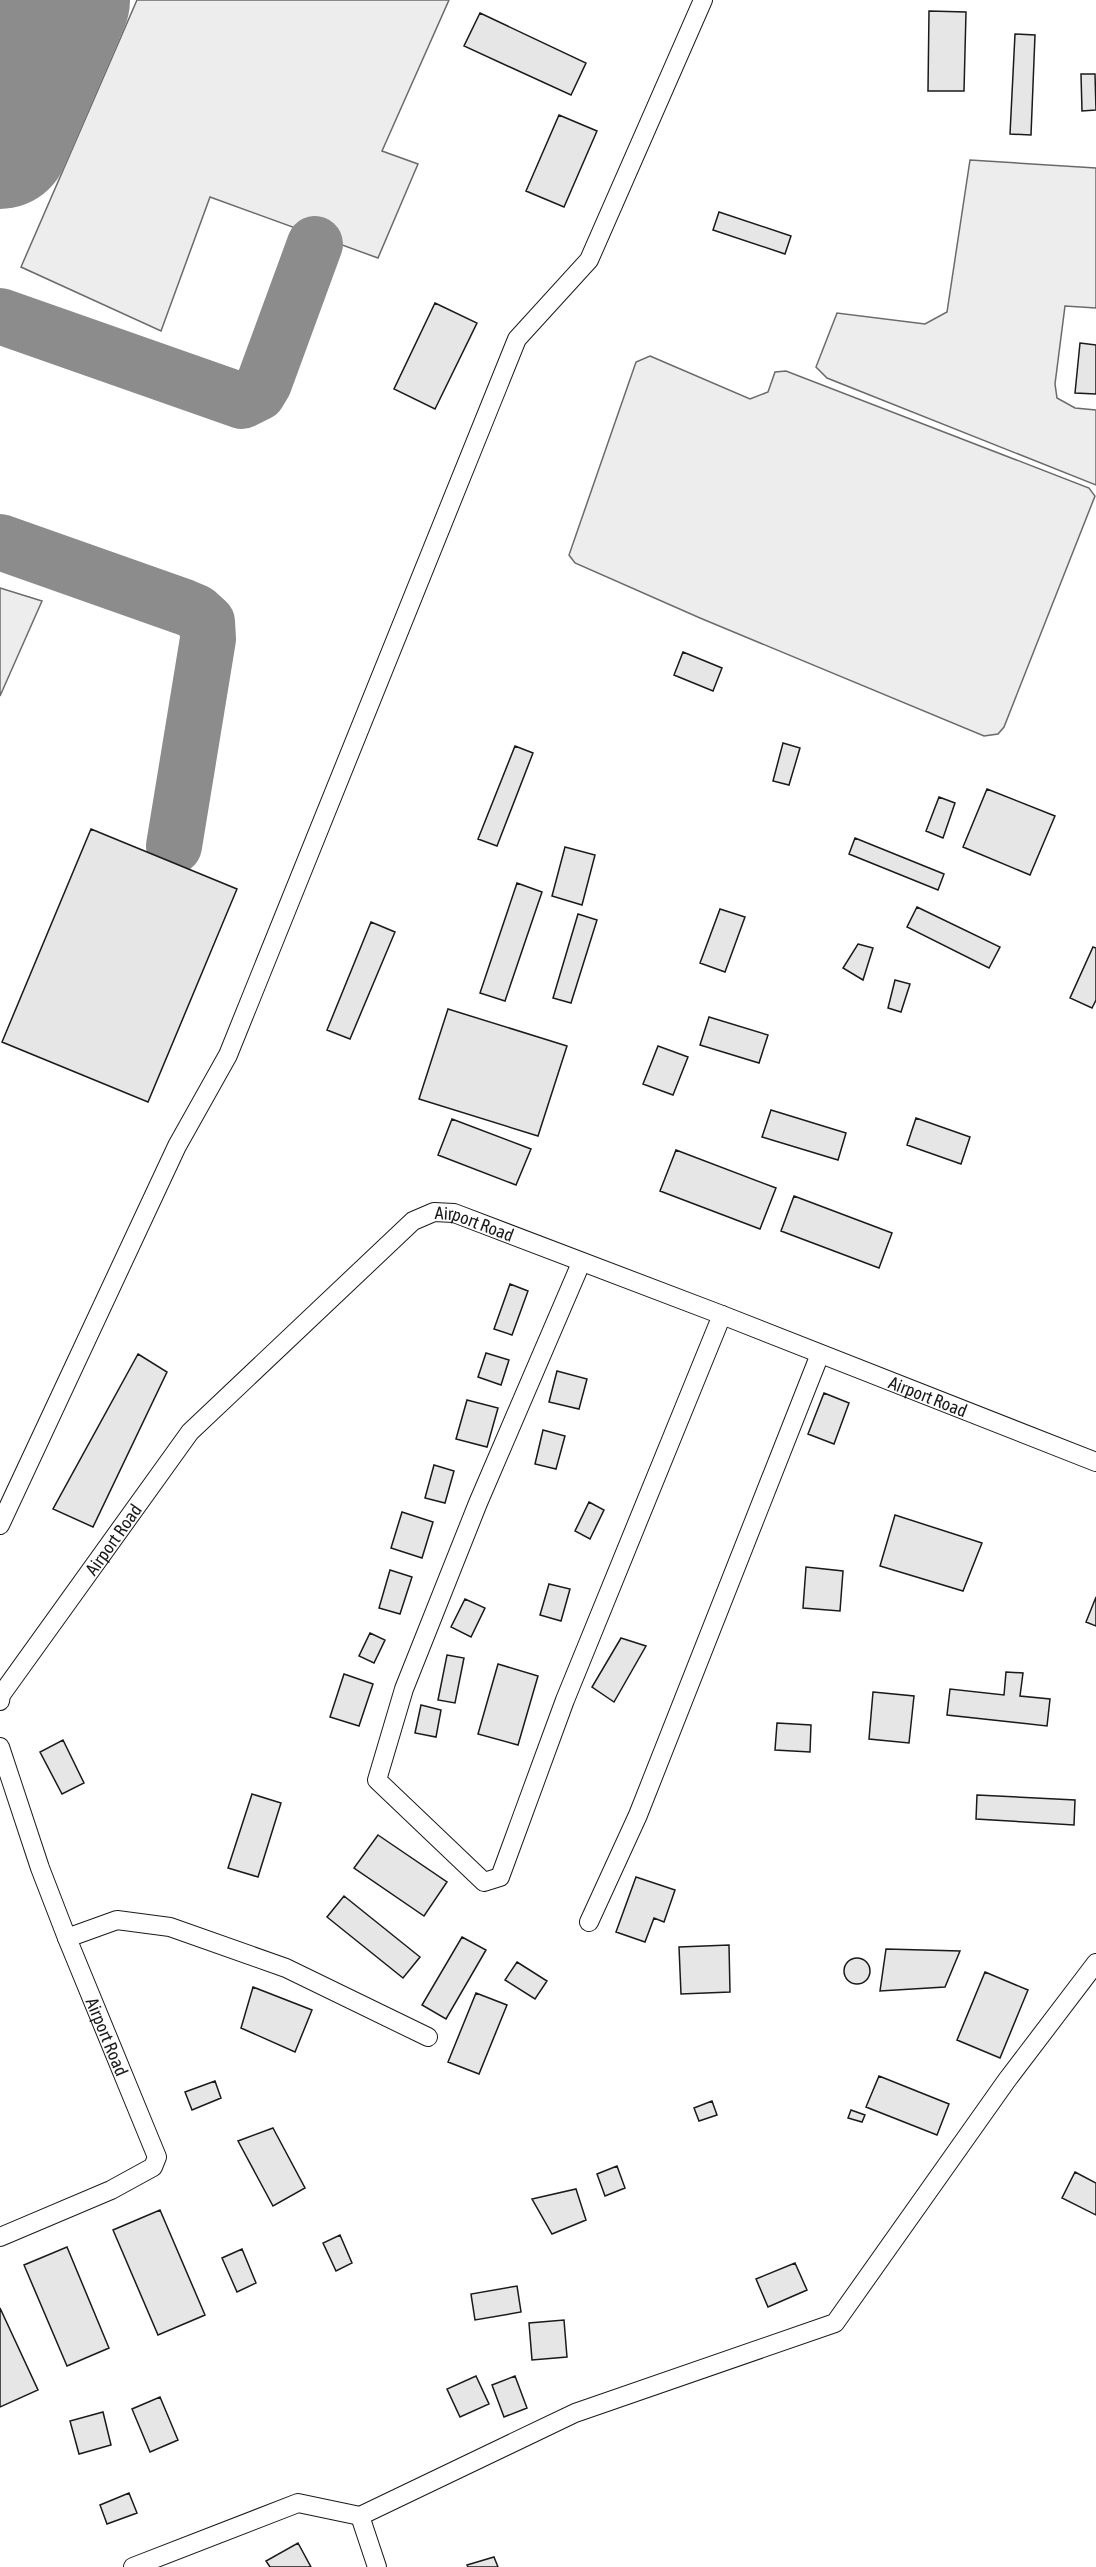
<svg xmlns="http://www.w3.org/2000/svg" width="1096" height="2567" font-family="'Asap Condensed',sans-serif">
<rect width="100%" height="100%" fill="#fff"/>
<path fill="#ededed" stroke="#6a6a6a" stroke-width="1.5" d="M137,0h312l-67,151 36,13 -40,94 -168,-61 -49,134 -140,-64z
M970,160l126,8v140l-31,-2 -10,78 2,14 18,10 21,2v75l-269,-107 -11,-11 21,-54 88,11 22,-12z
M650,356l100,43 18,-7 7,-20 11,-1 303,117 6,8 -91,231 -6,7 -14,2 -284,-118 -125,-55 -6,-8 67,-193z
M0,588l42,13 -42,95z"/>
<g fill="none" stroke-linecap="round" stroke-linejoin="round">
<path stroke="#8c8c8c" stroke-width="56" d="M0,316l242,85 16,-8 6,-10 51,-139
M0,542l184,65 12,5 11,10 1,17 -34,207"/>
<path stroke="#8c8c8c" stroke-width="140" d="M0,139l60,-139"/>
</g>
<path fill="#e6e6e6" stroke="#1a1a1a" stroke-width="1.5" d="M929,11l37,1 -2,79h-36z
M480,13l106,50 -15,32 -107,-49z
M1015,34l20,1 -4,100 -21,-1z
M1081,74h14l1,36 -14,1z
M559,115l38,16 -33,76 -38,-16z
M719,212l72,24 -6,18 -72,-24z
M435,303l42,20 -42,86 -41,-20z
M1080,343l16,2v49l-21,-1z
M683,652l39,16 -9,23 -39,-16z
M783,743l17,5 -11,37 -16,-4z
M515,746l18,7 -36,93 -19,-7z
M987,789l68,27 -25,59 -67,-28z
M939,797l16,6 -12,35 -17,-7z
M91,829l146,60 -89,213 -146,-60z
M855,838l89,36 -6,16 -89,-36z
M565,847l30,8 -13,50 -30,-9z
M517,883l25,9 -37,109 -25,-8z
M917,907l83,40 -11,21 -82,-41z
M720,909l25,8 -20,55 -25,-9z
M578,914l19,6 -26,83 -18,-5z
M371,922l24,10 -45,107 -23,-9z
M858,944l15,4 -10,32 -20,-12z
M1093,947l3,1v52l-4,8 -22,-10z
M895,980l15,4 -9,28 -13,-4z
M448,1009l119,37 -29,90 -119,-37z
M709,1017l59,18 -9,28 -59,-18z
M658,1046l30,11 -15,38 -30,-11z
M771,1110l75,23 -8,27 -76,-23z
M916,1118l54,19 -9,27 -54,-19z
M452,1119l79,30 -15,36 -78,-30z
M676,1150l100,38 -16,41 -100,-38z
M794,1196l98,37 -13,35 -98,-37z
M510,1284l18,7 -16,44 -18,-6z
M486,1353l23,7 -8,25 -23,-8z
M138,1354l29,18 -74,155 -40,-18z
M557,1371l30,8 -8,30 -30,-7z
M824,1393l25,10 -15,41 -26,-10z
M467,1400l31,8 -11,39 -31,-8z
M543,1430l22,6 -9,33 -21,-5z
M434,1465l20,6 -9,32 -20,-5z
M589,1502l15,8 -14,29 -15,-8z
M402,1512l31,10 -11,36 -31,-10z
M895,1515l87,28 -19,48 -83,-25z
M806,1567l37,4 -3,40 -37,-3z
M390,1570l22,7 -12,37 -21,-6z
M549,1584l21,5 -9,32 -21,-6z
M1096,1597v29l-10,-4z
M465,1599l20,9 -14,29 -20,-10z
M370,1633l15,7 -11,23 -15,-7z
M621,1638l25,8 -32,56 -22,-15z
M447,1655l17,3 -9,45 -17,-3z
M498,1664l40,12 -20,69 -40,-11z
M1006,1672l17,1 -3,23 30,3 -3,27 -100,-11 3,-26 54,6z
M344,1674l29,10 -14,42 -29,-9z
M873,1692l41,4 -5,47 -40,-4z
M421,1705l20,5 -5,27 -21,-4z
M777,1723l34,2 -1,27 -35,-2z
M63,1740l21,43 -22,11 -22,-42z
M252,1794l29,9 -23,74 -30,-9z
M977,1795l98,5 -1,25 -98,-6z
M378,1835l69,47 -23,34 -70,-48z
M636,1877l39,13 -11,32 -10,-4 -9,24 -29,-10z
M344,1896l76,61 -17,21 -76,-61z
M462,1937l24,13 -40,69 -24,-14z
M729,1945l1,47 -49,2 -2,-47z
M886,1949l74,2 -15,36 -65,4z
M844 1971a13 13 0 1 1 26 0a13 13 0 1 1-26 0Z
M517,1962l30,19 -12,18 -30,-19z
M985,1972l43,18 -28,68 -43,-18z
M253,1987l59,23 -17,42 -54,-24z
M476,1993l31,12 -28,69 -31,-12z
M879,2076l70,28 -12,31 -71,-28z
M215,2081l6,17 -29,12 -7,-18z
M712,2101l5,14 -18,6 -5,-13z
M851,2110l14,5 -3,7 -14,-4z
M273,2128l32,60 -32,18 -35,-65z
M617,2166l8,22 -20,8 -8,-22z
M1075,2172l21,11v32l-34,-17z
M576,2189l10,31 -34,14 -20,-35z
M160,2210l45,105 -47,20 -45,-105z
M340,2235l12,28 -16,8 -13,-28z
M67,2247l42,101 -42,18 -43,-101z
M242,2249l14,34 -19,9 -15,-34z
M795,2263l12,27 -39,17 -12,-28z
M517,2286l4,26 -46,8 -4,-26z
M0,2308l38,82 -38,17z
M564,2320l3,37 -35,3 -3,-37z
M476,2376l13,28 -29,13 -13,-28z
M515,2376l12,32 -23,9 -12,-32z
M160,2397l18,43 -28,12 -18,-43z
M103,2412l8,33 -32,9 -9,-33z
M129,2493l8,20 -30,11 -7,-19z
M298,2543l13,24h-41l-4,-6z
M494,2557l4,10h-30l-1,-2z"/>
<g fill="none" stroke-linecap="round" stroke-linejoin="round">
<g stroke="#1a1a1a" stroke-width="20">
<g id="minor">
<path d="M581,1263l-103,240 -74,186 -27,91 107,102 16,-5 65,-177 157,-385"/>
<path d="M0,1525l177,-379 51,-91 289,-716 72,-79 114,-260"/>
<path id="s1" d="M0,1701l1,-6 189,-263 223,-211 21,-9 20,1 268,102 374,147"/>
<path id="s2" d="M0,1747l40,121 27,70 90,219 -4,10 -42,23 -111,47"/>
<path d="M589,1922l49,-107 182,-461"/>
<path d="M67,1938l50,-18 53,7 116,41 142,69"/>
<path d="M360,2516l17,51"/>
<path d="M133,2567l165,-64 62,13 215,-103 260,-90 172,-243 89,-117"/>
</g>
</g>
<use href="#minor" stroke="#fff" stroke-width="18"/>
</g>
<g text-anchor="middle" dominant-baseline="central" stroke-width="4.5" stroke-linejoin="round" paint-order="stroke">
<g font-size="18" fill="#1a1a1a" stroke="#fff">
<text stroke="none"><textPath href="#s1" startOffset="702">Airport Road</textPath></text>
<text stroke="none"><textPath href="#s1" startOffset="1188">Airport Road</textPath></text>
<text stroke="none"><textPath href="#s1" startOffset="198">Airport Road</textPath></text>
<text stroke="none"><textPath href="#s2" startOffset="309">Airport Road</textPath></text>
</g>
</g>
</svg>
